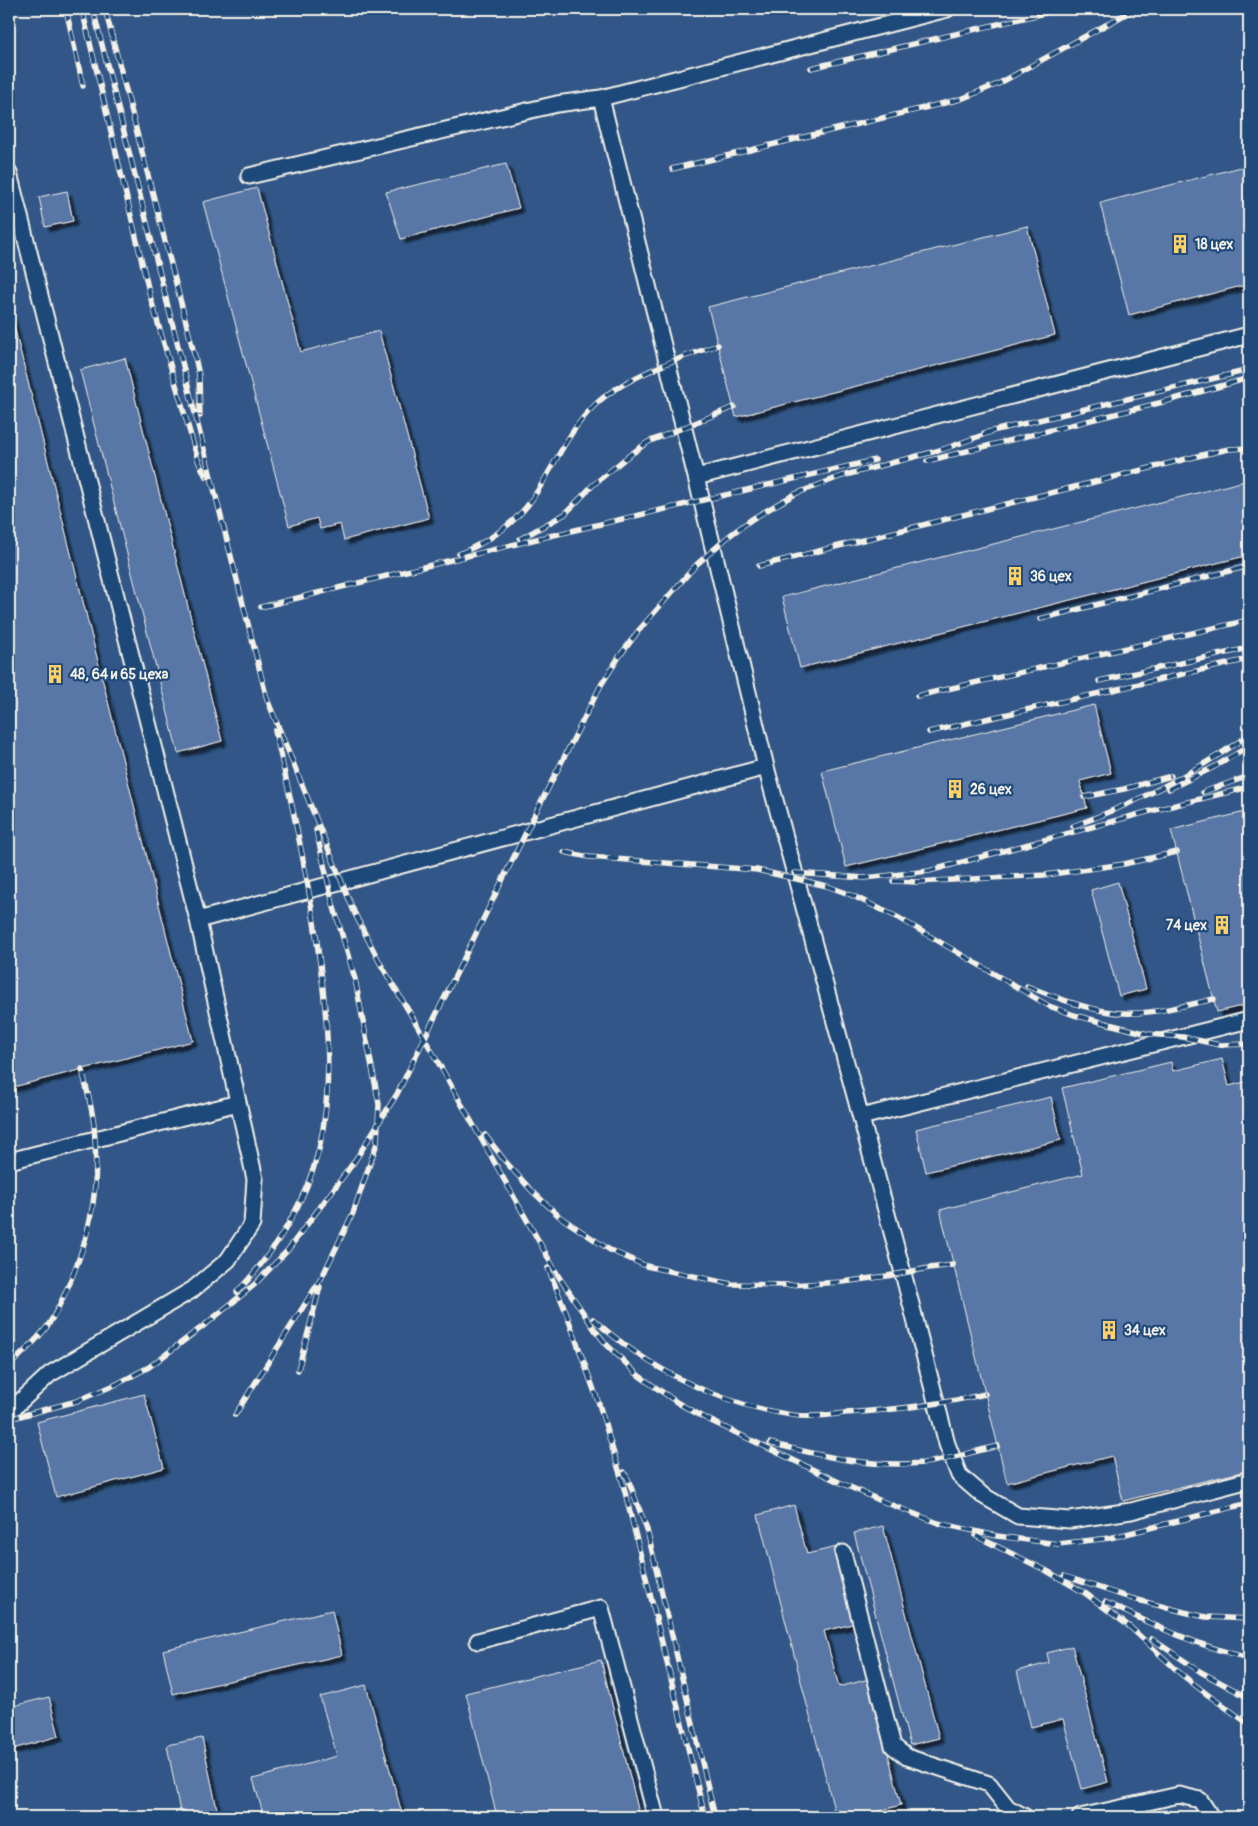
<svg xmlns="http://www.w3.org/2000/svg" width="1258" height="1826" font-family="Pangolin,sans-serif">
<defs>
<filter id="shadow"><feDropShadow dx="4.5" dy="4.5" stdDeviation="1" flood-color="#0009"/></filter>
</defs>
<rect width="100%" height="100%" fill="#1f4a7a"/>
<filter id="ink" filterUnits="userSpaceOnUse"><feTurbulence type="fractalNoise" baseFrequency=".02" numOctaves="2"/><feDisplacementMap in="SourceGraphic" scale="10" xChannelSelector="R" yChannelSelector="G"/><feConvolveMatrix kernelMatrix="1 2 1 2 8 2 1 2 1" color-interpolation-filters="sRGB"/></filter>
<g filter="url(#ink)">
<path fill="#305787" d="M9,9h1240v1808h-1240z"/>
<path fill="#5876a6" stroke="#f4f1e8" filter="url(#shadow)" d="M506,164l13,44 -118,31 -15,-47z
M1249,165v119l-120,31 -29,-112z
M257,188l44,164 78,-21 50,187 -85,22 -4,-16 -20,5 -3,-11 -28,8 -86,-324z
M67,191l6,30 -28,6 -6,-30z
M1027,226l28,109 -319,82 -28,-110z
M9,306l184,735 -184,47z
M125,358l97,383 -44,12 -98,-383z
M1249,480v75l-449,113 -18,-71z
M1094,705l17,68 -31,8 7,27 -241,59 -24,-96z
M1249,811v193l-32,8 -46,-182z
M1118,882l28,107 -27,7 -28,-106z
M1222,1059l7,27 20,-5v346l-3,1 3,11v31l-126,31 -11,-45 -105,27 -67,-273 143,-36 -21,-86 109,-26 2,9z
M1051,1097l10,43 -135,32 -10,-43z
M144,1394l20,74 -108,29 -19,-75z
M794,1505l13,49 30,-7 19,76 -32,8 15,56 30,-8 32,126 -37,10 1,2h-29l-78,-302z
M883,1526l56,212 -29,7 -56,-212z
M332,1610l10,45 -169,39 -10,-44z
M1072,1646l36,136 -26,7 -19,-70 -32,8 -14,-56 32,-8 -2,-10z
M601,1660l39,157h-143l-31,-124z
M366,1685l37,132h-139l-11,-38 84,-23 -17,-59z
M49,1697l10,39 -50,14v-43z
M202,1738l16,76 -18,3h-19l-14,-72z
M1166,1810l2,7h-32z"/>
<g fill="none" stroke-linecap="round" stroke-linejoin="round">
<g stroke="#f4f1e8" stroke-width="19">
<path id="minor" d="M947,9l-346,89 95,379 70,290 137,506 44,171 12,31 23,20 36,21 52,4 61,-9 118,-31
M9,173l189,747 57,259 -3,45 -24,36 -36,30 -142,84 -41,38
M249,176l308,-72 44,-6
M696,477l553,-142
M198,920l568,-153
M861,1117l388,-97
M9,1161l229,-58
M843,1553l50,193 14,11 82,27 19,24 17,9
M478,1641l123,-33 55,209
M1080,1817l99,-22 21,5 11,17"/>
</g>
<use href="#minor" stroke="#1f4a7a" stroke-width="15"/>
<g stroke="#f4f1e8" stroke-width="5.5">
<path id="rail" d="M66,9l17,77
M82,9l68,287 48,164 8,17
M93,9l174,690 88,215 25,49 37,62 142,252 36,53 11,14 32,31 40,28 29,16 132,63 40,18 59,23 59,13 61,8 52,-6 139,-35
M105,9l90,348 4,18 1,41
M811,68l251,-59
M672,169l289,-70 37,-15 137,-75
M984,433l265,-63
M927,461l244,-61 78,-22
M520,539l45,-25 28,-29 34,-28 21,-15 86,-35
M459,554c26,-11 50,-26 68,-48 25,-32 38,-73 68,-101 26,-26 88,-49 123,-60
M759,566l447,-112 23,-5 20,-1
M261,607l267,-66 347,-81
M1040,619l209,-53
M1099,681l150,-33
M917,696l332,-76
M929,732l320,-73
M1169,789l45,-22 35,-21
M1203,792l46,-16
M1084,797l40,-8 47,-13
M1073,826c62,-22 122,-54 176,-91
M564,852l25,5 168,13 70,16 22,8 50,24 150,88 25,9 74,19 35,3 37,8 29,-1
M794,873l71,5 64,-7 218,-59 102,-25
M893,881l23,1 129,-7 79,-11 53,-12
M1027,986c25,10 50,20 77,25 36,7 74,-4 110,-12
M485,1135l20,26 26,29 29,27 50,33 36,16 85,18 58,1 54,-3 44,-6 42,-8 24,-3
M548,1268l16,39 35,97 24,80 82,333
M237,1292c38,-40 69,-90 82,-143 14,-60 9,-124 1,-185 -10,-79 -27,-156 -45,-233
M593,1319c56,50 124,85 199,96 17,3 37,0 53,-2 48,-3 94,-8 140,-19
M9,1366c13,-12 26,-24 37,-38 11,-15 19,-34 26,-51 22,-53 27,-95 22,-152 -2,-19 -8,-37 -12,-56
M298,1370l22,-83
M235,1415l87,-138 31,-64 24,-70 2,-39 -24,-125 -22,-75 -17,-74
M9,1419l68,-18 40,-17 32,-17 57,-43 48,-39 33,-34 67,-89 43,-68 136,-276 68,-133 18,-28 20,-27 57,-65 33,-29 23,-17 43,-25 47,-18 102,-27 47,-17
M770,1443c53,13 98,25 154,20 24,-3 50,-12 74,-17
M624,1472l4,7 19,51 68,287
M976,1536l71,35 38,22 45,34 51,47 27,21 41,29
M1064,1576l66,22 54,14 22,5 43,2
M1105,1602c48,23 92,44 144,56
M1152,1639l49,33 48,26"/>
</g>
<use href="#rail" stroke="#1f4a7a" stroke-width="4" stroke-dasharray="11" stroke-linecap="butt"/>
</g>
</g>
<defs>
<g id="building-bare" transform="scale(1.5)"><path d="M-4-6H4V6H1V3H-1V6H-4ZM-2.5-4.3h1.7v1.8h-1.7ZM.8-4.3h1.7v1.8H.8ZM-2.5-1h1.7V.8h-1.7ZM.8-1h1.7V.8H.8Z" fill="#ffd166" stroke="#1f4a7a" stroke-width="2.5" paint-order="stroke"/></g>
</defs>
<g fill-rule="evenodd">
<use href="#building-bare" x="1180" y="244"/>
<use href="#building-bare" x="1015" y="576"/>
<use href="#building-bare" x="55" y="674"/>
<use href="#building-bare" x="955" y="789"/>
<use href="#building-bare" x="1222" y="925"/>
<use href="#building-bare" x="1109" y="1330"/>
</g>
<g text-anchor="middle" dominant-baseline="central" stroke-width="4.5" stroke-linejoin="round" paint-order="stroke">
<g font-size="14" font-weight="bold" fill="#f4f1e8" stroke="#1f4a7a" text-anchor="start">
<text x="1195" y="244">18 цех</text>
<text x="1030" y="576">36 цех</text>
<text x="70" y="674">48, 64 и 65 цеха</text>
<text x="970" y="789">26 цех</text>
<text x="1207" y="925" text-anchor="end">74 цех</text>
<text x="1124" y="1330">34 цех</text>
</g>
</g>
<rect width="1258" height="1826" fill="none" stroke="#1f4a7a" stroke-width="30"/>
<rect x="15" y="15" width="1228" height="1796" fill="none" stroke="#f4f1e8" stroke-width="2" filter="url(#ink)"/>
</svg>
